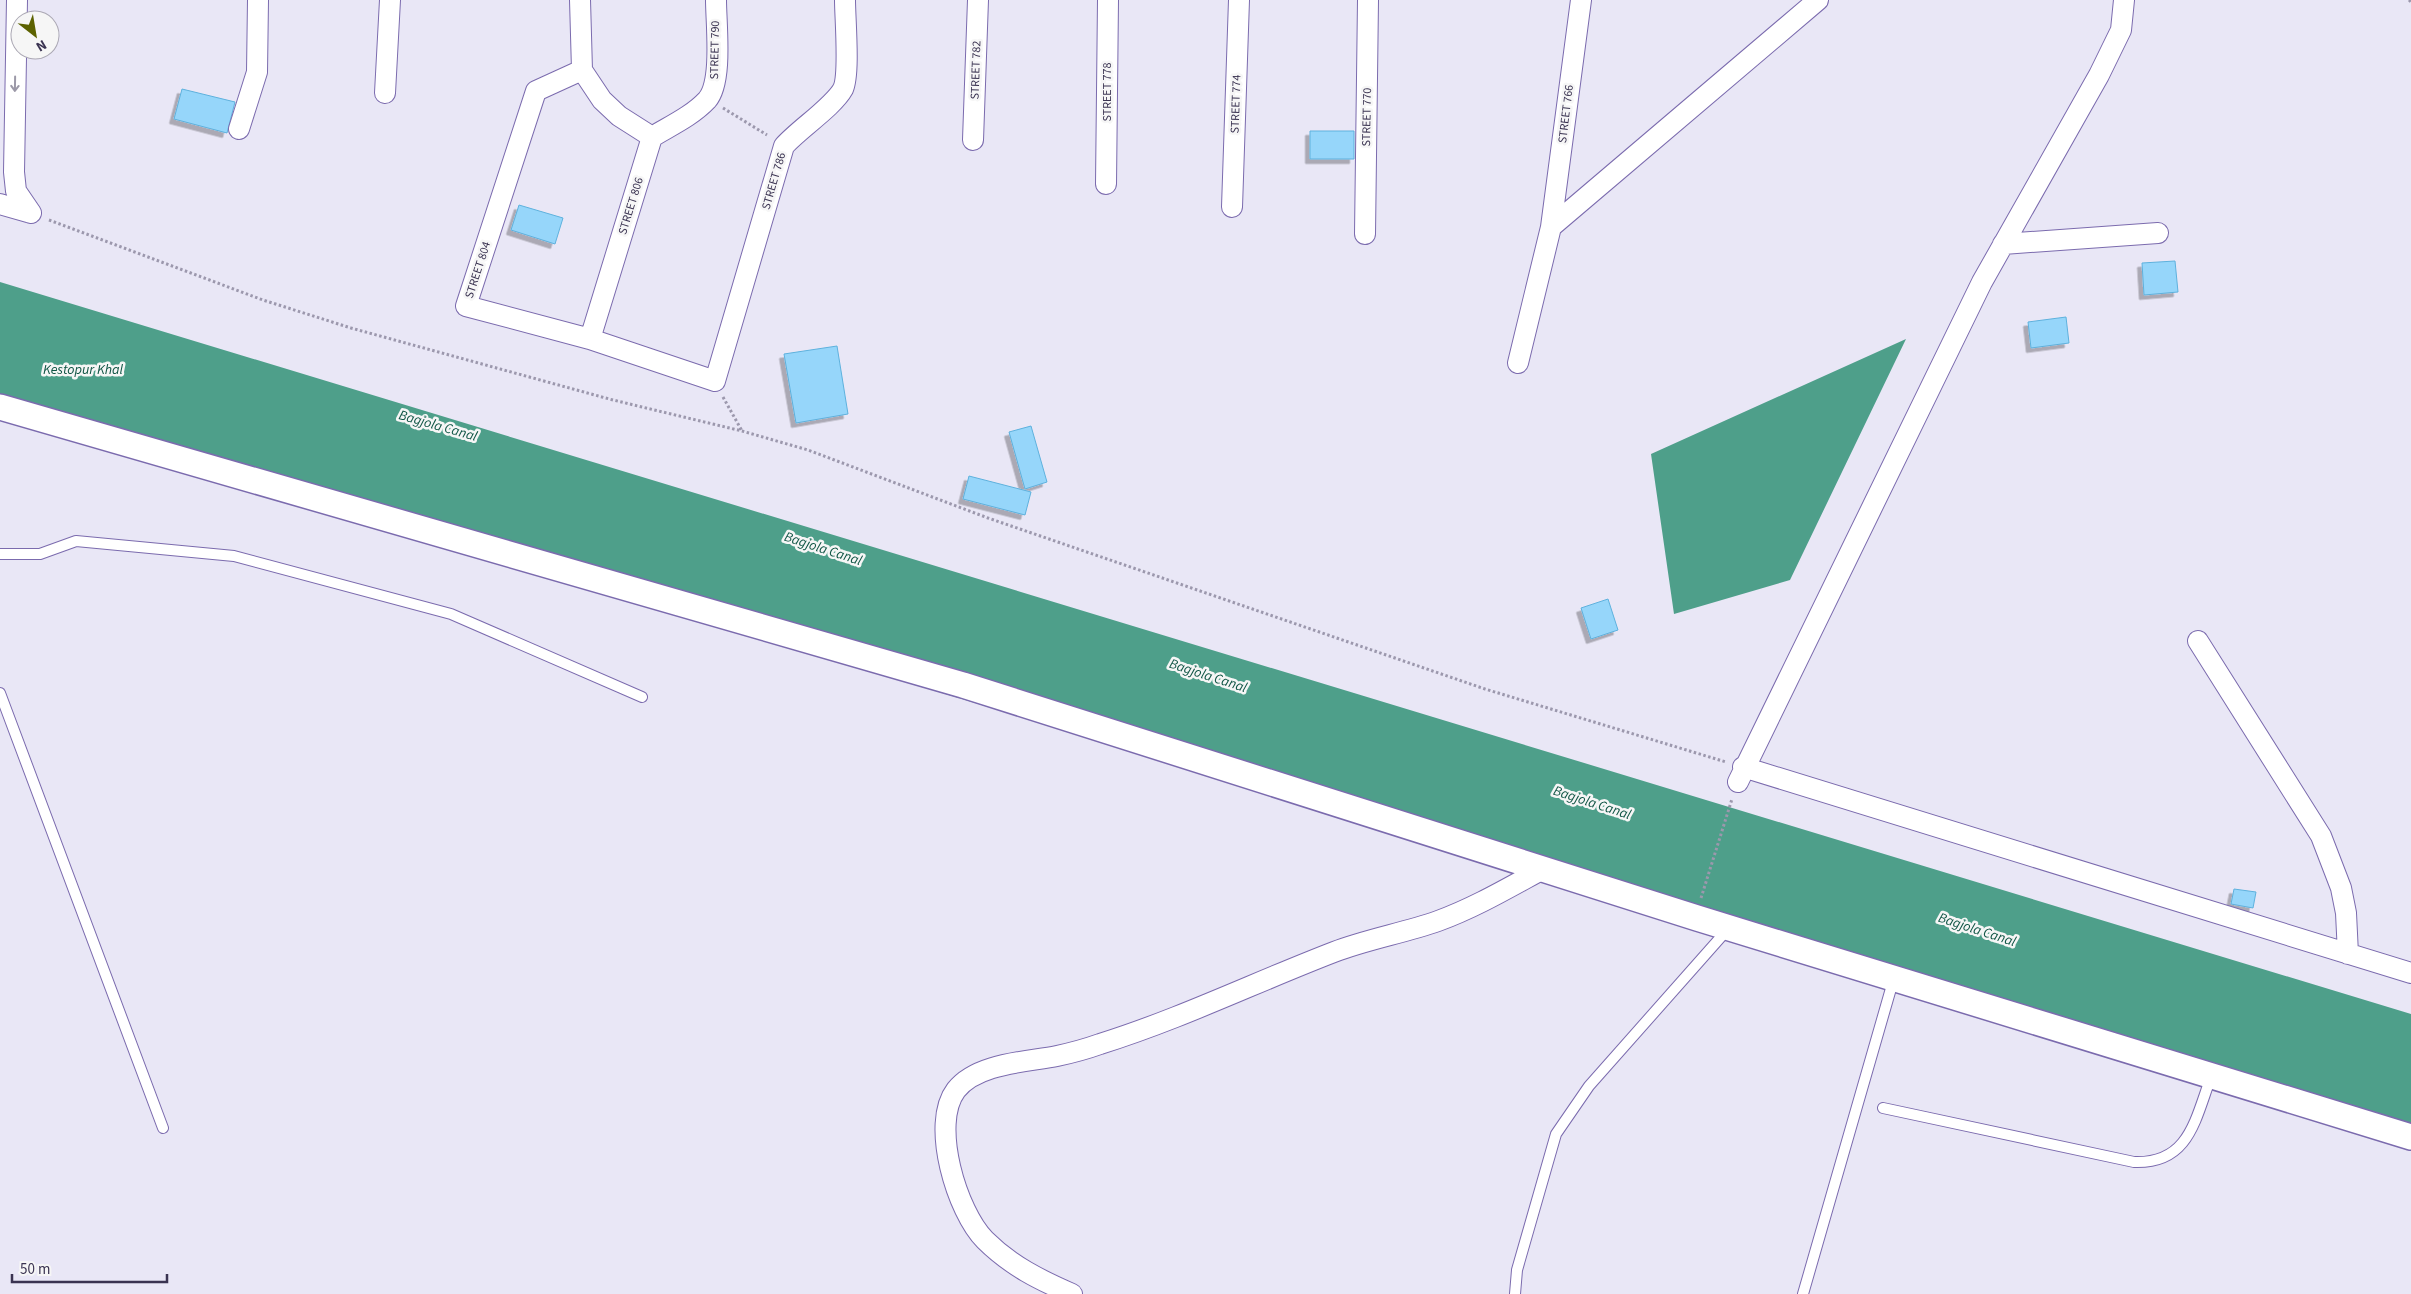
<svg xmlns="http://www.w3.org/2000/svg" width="2411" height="1294" font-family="'Source Sans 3',sans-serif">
<defs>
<filter id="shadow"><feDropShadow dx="-4.5" dy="4.5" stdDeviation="0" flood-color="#0004"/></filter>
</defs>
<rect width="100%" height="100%" fill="#e9e7f6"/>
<path fill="#4e9f8a" d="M0,282l2411,732v125l-2411,-732z
M1906,339l-116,241 -116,34 -23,-160z"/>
<path fill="#96d6fa" stroke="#5eb1dd" filter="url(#shadow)" d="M182,89l53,13 -8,31 -53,-14z
M1310,131h44v28h-44z
M519,205l44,13 -8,26 -44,-14z
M2175,261l3,31 -34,3 -2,-32z
M2066,317l3,26 -38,5 -3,-26z
M837,346l11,68 -52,9 -12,-69z
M1031,426l16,56 -22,7 -16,-57z
M969,476l62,16 -6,23 -62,-16z
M1608,599l10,31 -27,9 -10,-31z
M2234,889l22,3 -3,16 -22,-4z"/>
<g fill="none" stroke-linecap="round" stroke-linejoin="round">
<g stroke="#7b6bae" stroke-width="12">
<path id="service" d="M0,554h40l36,-13 158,15 217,58 191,83
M0,693l163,435
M1883,1108l251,54c55,2 61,-42 77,-85
M1515,1294l2,-24 39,-136 33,-48 139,-157
M1803,1294l91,-316"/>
</g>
<g stroke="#7b6bae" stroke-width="22">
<path id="minor" d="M17,0l-3,172 2,19 15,22
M580,0l2,70
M582,70l-46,21 -70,215 124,33 125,42 69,-235c15,-17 49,-39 59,-57 7,-15 2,-70 2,-89
M582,70l20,30 17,16 33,21
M385,93l5,-93
M239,129l18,-57 1,-72
M973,140l5,-140
M1106,184l2,-184
M0,204l31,9
M1232,207l7,-207
M1551,227l30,-227
M1365,234l3,-234
M2003,244l155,-11
M590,339l62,-202c18,-11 40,-21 55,-37 16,-18 9,-76 9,-100
M1518,363l33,-136 267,-227
M2198,641l123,195 20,52 5,25 2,41
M1743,767l668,206
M1738,782l244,-500 117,-207 22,-45 3,-30
M1072,1294c-32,-14 -61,-28 -87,-54 -28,-28 -55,-116 -29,-150 21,-27 71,-28 101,-34 14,-3 29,-7 43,-12 80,-25 156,-62 234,-92 34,-13 70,-19 104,-31 36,-13 70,-33 105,-52"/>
</g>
<g stroke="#7b6bae" stroke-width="28">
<path id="tertiary" d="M0,407l963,278 734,233 714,219"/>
</g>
<path stroke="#9c98ad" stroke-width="3" stroke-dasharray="2.5 2.5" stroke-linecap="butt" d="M2409,0l2,2
M723,108l44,27
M49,220l214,80 88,28 262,72 129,31 66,19 180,68 497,171 241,73
M723,397l19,34
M1701,898l31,-99"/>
<use href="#service" stroke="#fff" stroke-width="10"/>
<use href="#minor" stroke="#fff" stroke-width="20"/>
<use href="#tertiary" stroke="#fff" stroke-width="25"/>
</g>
<defs><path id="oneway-shaft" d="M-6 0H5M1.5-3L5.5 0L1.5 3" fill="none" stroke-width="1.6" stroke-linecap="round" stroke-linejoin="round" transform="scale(1.25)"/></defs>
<use stroke="#9c99a8" href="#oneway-shaft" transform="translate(15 84) rotate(91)"/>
<g text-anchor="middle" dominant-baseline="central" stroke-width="5" stroke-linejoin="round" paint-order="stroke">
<g font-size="12" fill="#3a3351" stroke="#f6f6f6">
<text transform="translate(715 50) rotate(-89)">STREET 790</text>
<text transform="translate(976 70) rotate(-88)">STREET 782</text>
<text transform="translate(1107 92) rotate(-90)">STREET 778</text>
<text transform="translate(1236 104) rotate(-88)">STREET 774</text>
<text transform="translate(1566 114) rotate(-83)">STREET 766</text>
<text transform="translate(1367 117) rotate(-89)">STREET 770</text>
<text transform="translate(774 181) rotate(-74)">STREET 786</text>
<text transform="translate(631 206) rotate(-73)">STREET 806</text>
<text transform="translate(478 270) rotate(-72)">STREET 804</text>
</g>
<g font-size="14" font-style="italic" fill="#105545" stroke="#f6f6f6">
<text x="83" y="370">Kestopur Khal</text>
<text transform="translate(438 426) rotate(16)">Bagjola Canal</text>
<text transform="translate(823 549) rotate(18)">Bagjola Canal</text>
<text transform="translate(1208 676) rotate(18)">Bagjola Canal</text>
<text transform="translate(1592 803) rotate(18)">Bagjola Canal</text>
<text transform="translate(1977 930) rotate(18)">Bagjola Canal</text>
</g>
</g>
<g transform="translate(35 35) rotate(149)"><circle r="24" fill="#f6f6f6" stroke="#aba8b4"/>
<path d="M0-4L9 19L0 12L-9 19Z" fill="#5c6200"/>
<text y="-8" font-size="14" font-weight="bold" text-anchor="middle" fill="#3a3351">N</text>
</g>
<path d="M12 1274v8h155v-8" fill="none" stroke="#3a3351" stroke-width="2.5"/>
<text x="20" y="1274" font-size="15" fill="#3a3351" stroke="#f6f6f6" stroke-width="4" paint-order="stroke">50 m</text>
</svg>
